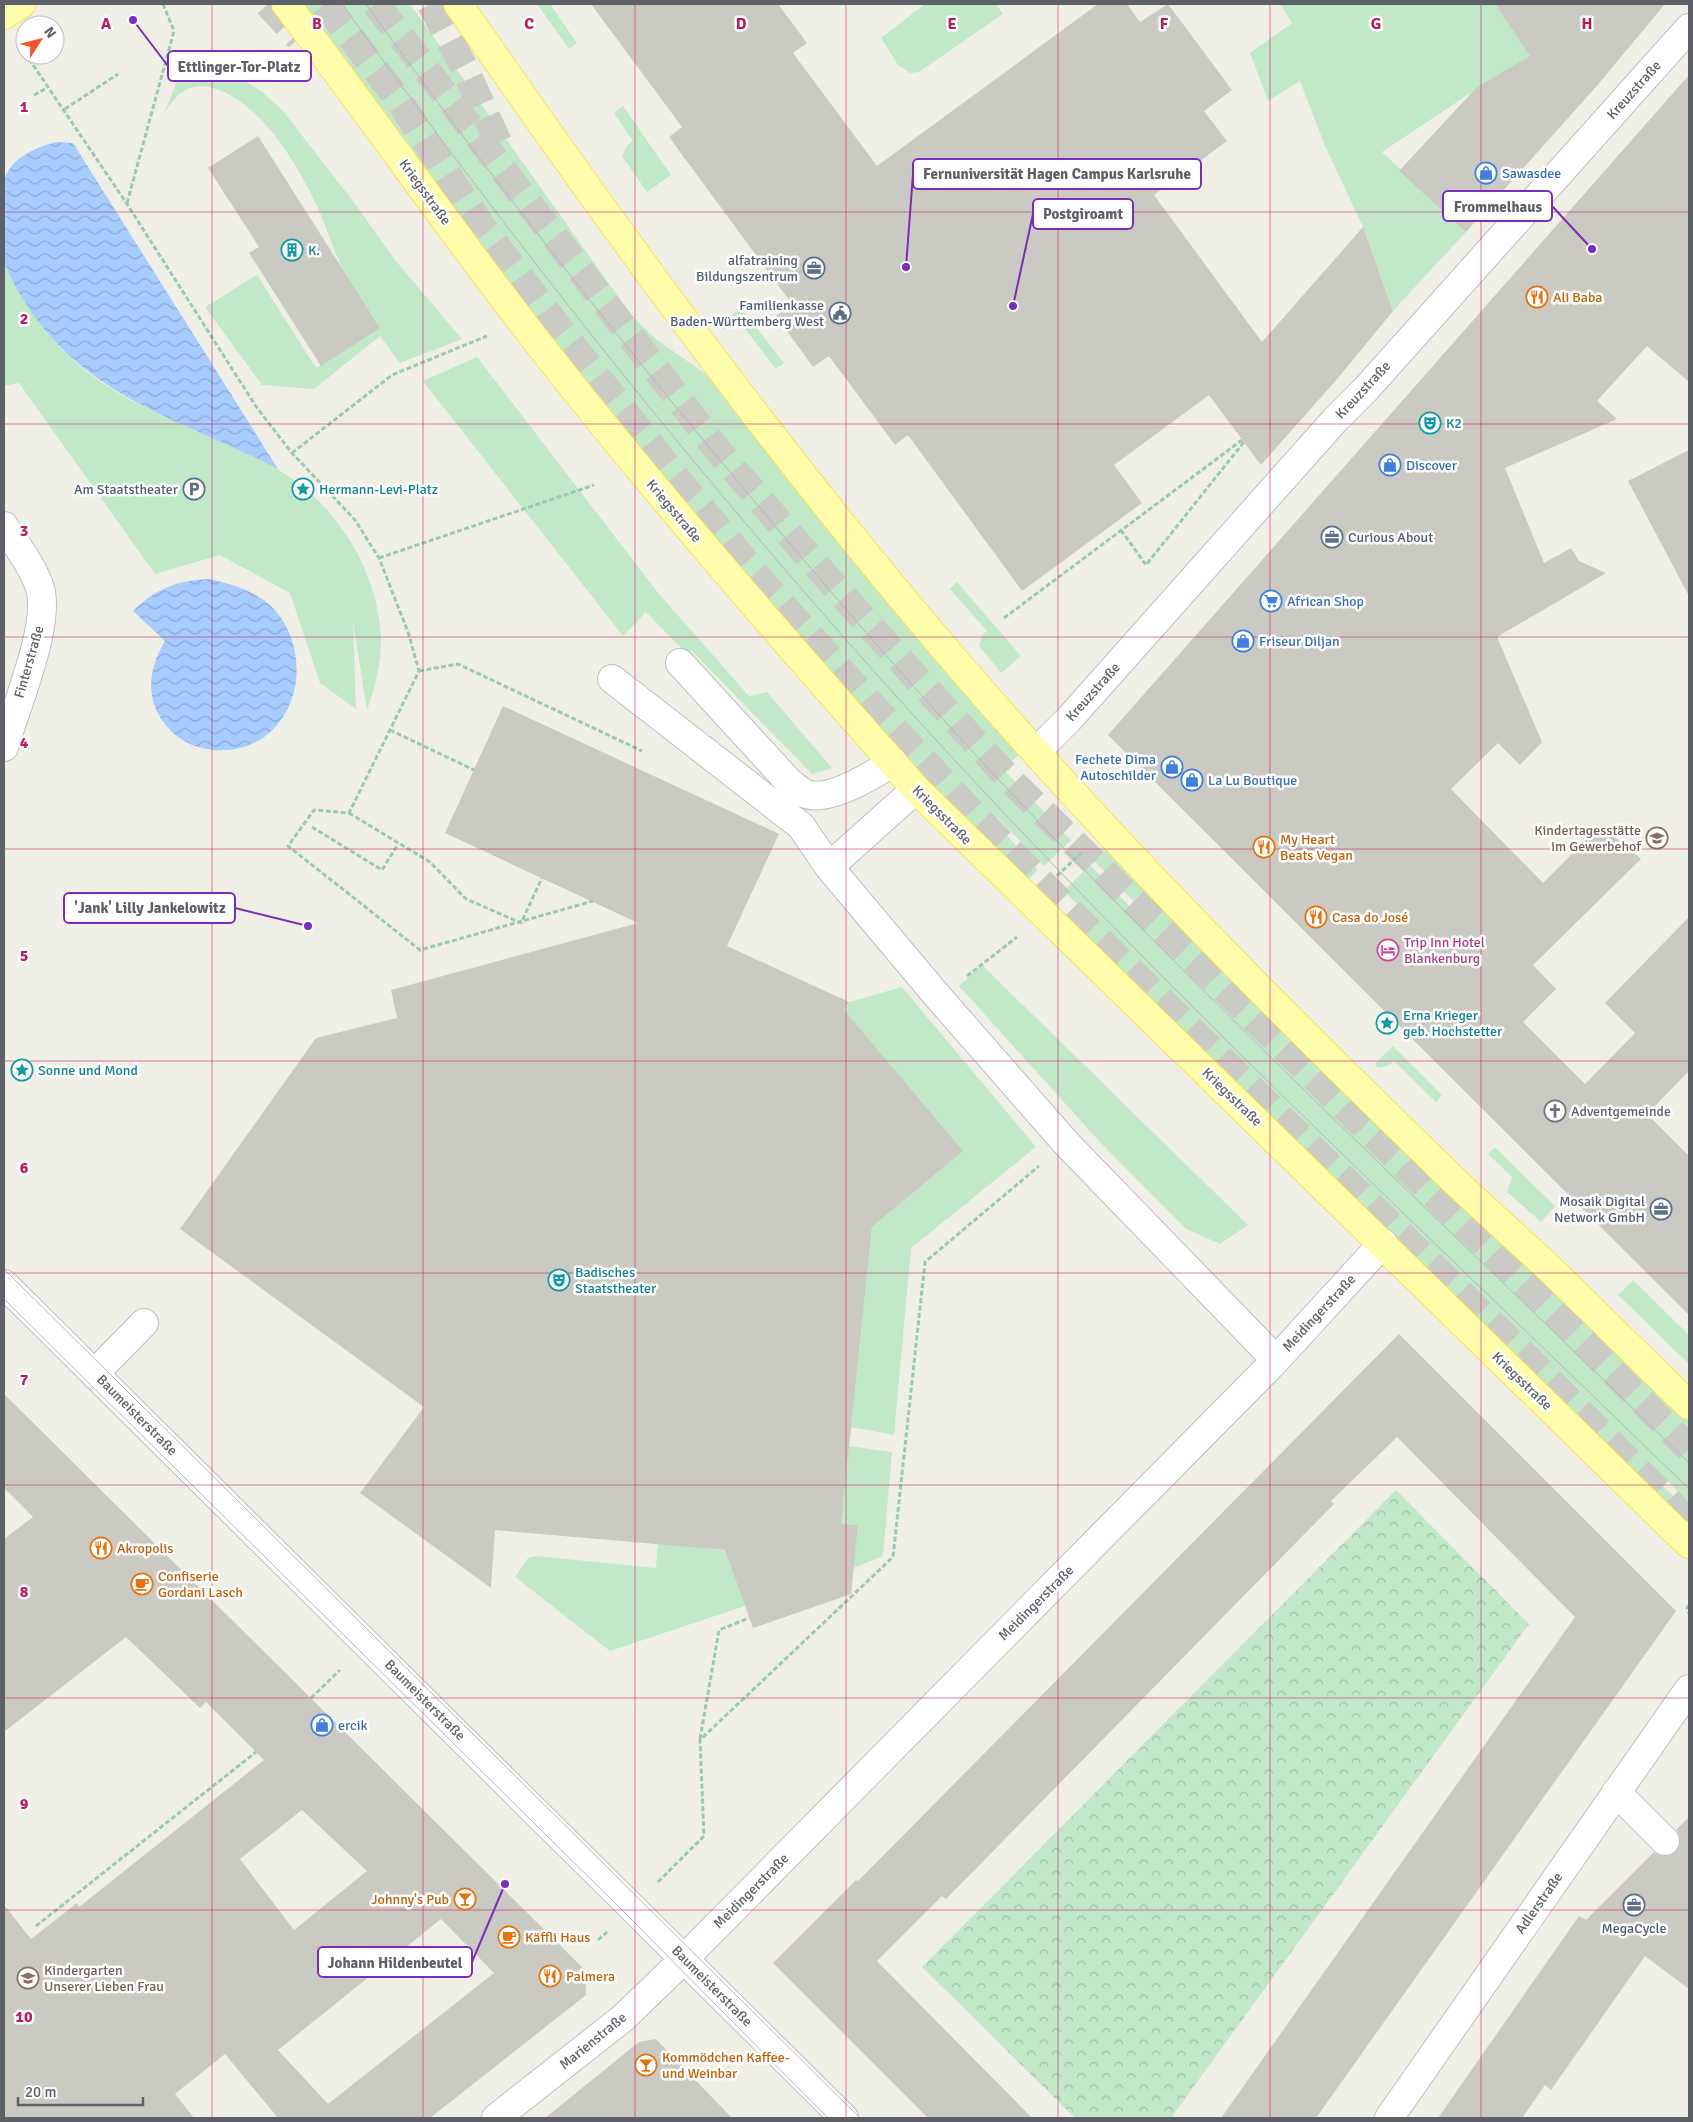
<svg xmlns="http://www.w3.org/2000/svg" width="1693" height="2122" font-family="Signika,sans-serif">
<defs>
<pattern id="forest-crowns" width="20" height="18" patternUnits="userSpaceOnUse" patternTransform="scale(1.25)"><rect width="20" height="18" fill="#c1e9c7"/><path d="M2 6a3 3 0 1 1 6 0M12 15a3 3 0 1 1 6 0" fill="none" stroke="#a0c0a5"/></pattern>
<pattern id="water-waves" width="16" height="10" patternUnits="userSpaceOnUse" patternTransform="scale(1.25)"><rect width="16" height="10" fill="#a7ccff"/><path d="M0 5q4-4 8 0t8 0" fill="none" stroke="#8ba9d2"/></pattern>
</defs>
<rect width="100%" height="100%" fill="#f0efe6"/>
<path fill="#c1e9c7" d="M298,4h112l222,312 25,24 46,32 29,28 289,353 -18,16 68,71 -27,26 -47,-49 -4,3 45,50 -15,15 -145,-156 -233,-268 -203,-263z
M537,4h13l27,39 -8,6z
M925,4h71l7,10 -84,58 -9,1 -12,-8 -17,-27z
M1280,4h215l15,22 37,28 -35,38 -19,-14 -111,74 84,80 -73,79 -30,-84 -38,-81 -25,-65 -32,20 -18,-48 42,-30z
M205,70l25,3 30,17 23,21 73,94 39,55 67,79 -62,24 -20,-27 -66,53 -52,-4 -57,-78 52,-32 59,93 64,-41c-12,-18 -25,-35 -35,-54 -12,-21 -18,-46 -28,-67 -20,-42 -56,-104 -104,-118 -24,-7 -38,7 -49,26l13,-33z
M623,106l48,69 -24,17 -25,-36 6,-12 5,-3 -19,-28z
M4,258c19,49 53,94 97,124 54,37 119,53 176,87 59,34 102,102 104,171 0,24 -6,48 -14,70l-14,-88 3,87 -36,-26 -30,-90 -70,-38 -65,19 -136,-191 -15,3z
M741,308l43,55 -8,6 -34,-44 -18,4 -4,-5z
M477,357l182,237 90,102 18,-4 65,76 -20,6 -120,-123 -6,2 -40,-41 -23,24 -200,-255z
M957,582l64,74 -20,17 -22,-27 3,-11 5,-4 -37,-42z
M1108,848l357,357 224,217v81l-39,-40 -5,5 44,44v5l-5,6 -613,-595 15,-15 -22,-22 26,-26 46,48 5,-4 -47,-48z
M982,965l266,260 -28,19 -34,-15 -87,-88 -140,-155z
M902,987l134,160 -125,101 -17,187 -43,-8 21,-200 90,-77 -136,-107 23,-41z
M1393,1046l49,49 -6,7 -42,-41 -5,4 -11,3 -3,-4z
M1495,1147l60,59 -14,16 -34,-30 5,-15 -24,-23z
M1633,1280l56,55v29l-71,-69z
M849,1446l43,6 -9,104 -30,12 5,-43 -17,-1z
M658,1543l124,14 -41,37 4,12 -135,45 -95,-74 13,-19 8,-2 120,12z"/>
<path fill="url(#forest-crowns)" d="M1396,1490l133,134 -358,494h-96l-153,-151z"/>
<path fill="url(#water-waves)" d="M56,142l17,1 205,326c-89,-47 -180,-66 -243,-152 -12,-17 -25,-37 -31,-57 -4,-15 0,-36 0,-52 0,-9 -2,-19 0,-27 5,-22 32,-34 52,-39z
M209,579c23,5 48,12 65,30 47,53 18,147 -60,141 -22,-2 -40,-12 -53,-31 -16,-26 -11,-53 4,-78l-32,-30c22,-22 45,-31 76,-32z"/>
<path fill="#cbcac2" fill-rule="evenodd" d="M591,4h187l29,39 -14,10 84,113 221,-162h29l13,18 28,-18 64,86 -28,21 23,30 -73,54 108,147 101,-115 30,84 -55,67 -77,87 -52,-70 -95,70 28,38 -120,88 -114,-156 -13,10 -66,-89 -16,11 -37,-51 16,-12 -123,-167 13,-10z
M1495,4h170l-70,84 -129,144 -67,-61 77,-83 54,-32z
M1689,75v307l-42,-36 -50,55 20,18 -112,49 39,95 27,-15 8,13 27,12 -109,64 45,105 -22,23 -22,-22 -47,46 92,94 58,-58 40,34 -108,106 23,24 -33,33 62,62 50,-51 -30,-30 84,-86v154l-42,43 42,42v159l-581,-580z
M258,136l122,192 -59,38 -72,-113 10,-6 -51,-79z
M1689,450v146l-61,-115z
M503,706l276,128 -52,112 122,56 -5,8 119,141 -91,76 -31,297 17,1 -7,69 -98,34 -28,-78 -230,-20 -4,58 -131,-95 64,-86 -244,-178 136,-191 81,-20 -6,-28 247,-67 -193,-90z
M1399,1334l277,277 -360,507h-95l354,-501 -178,-180 -66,64 3,3 -388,395 -4,-3 -65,65 155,157h-104l-155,-155 83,-83 2,1z
M4,1394l581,576 1,25 -156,123h-152l-53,-64 -50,40 19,24h-190v-213l27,34 46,-36 2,4 185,-147 -58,-58 -6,6 -74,-71 -122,95v-193l29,-22 -29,-29zM302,1810l65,61 -73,59 -54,-71zM441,1919l53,54 -166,131 -50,-54z
M1689,1817v172l-44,-33 -94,134 -6,-5 -23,33h-84l141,-202 7,4 68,-68 7,4h8l7,-4 4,-7v-9l-4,-6z
M656,2039l76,79h-187l94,-76z"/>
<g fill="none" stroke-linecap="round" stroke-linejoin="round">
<path stroke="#cbcbc6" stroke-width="28" stroke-dasharray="28 14" stroke-linecap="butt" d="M1665,1841l24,24"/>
<path stroke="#cbcbc6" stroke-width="28" stroke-dasharray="28 14" stroke-linecap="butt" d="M268,4l31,34
M325,4l73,95 84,128 94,123 106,135 87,105 102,114 105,113 109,109 436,426 168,170
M376,4l344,449 88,103 102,115 103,112 544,532 132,134
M431,4l34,65 36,80"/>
<g stroke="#bdbec5" stroke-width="30">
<path id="minor" d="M4,526c13,20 28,39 36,62 11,37 -25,121 -36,159
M680,663l110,120c5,3 11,9 16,11 24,8 67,-19 87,-32
M612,679l189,147 28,41 110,131 127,145 210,217
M1036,752l34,-34 265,-298 31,-31 323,-361
M829,867l87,-78
M4,1284l840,834
M95,1373l49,-50
M1616,1792l49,49
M496,2118l127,-100 53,-51 600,-607 107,-117
M1389,2118l300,-429"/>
</g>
<g stroke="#f8e157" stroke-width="30">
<path id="major" d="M286,4c88,115 170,235 260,349 118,150 243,293 370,436l773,755
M458,4c157,226 319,450 499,659 149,173 310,336 474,495 40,40 83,77 124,116 45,43 89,88 134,131
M4,15l17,-11"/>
</g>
<path stroke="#99caae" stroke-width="3" stroke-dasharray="5 2.5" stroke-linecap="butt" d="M29,59l98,145 130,204 35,45 63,67 24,38 29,74 11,39 -70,142 -35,-3 -26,36 132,104 173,-49
M34,95l13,-7
M65,109l53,-35
M127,203l47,-172 -11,-27
M292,453l100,-78 95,-39
M1121,530l25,35 98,-123
M379,558l215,-73
M1004,618l238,-178
M419,671l39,-7 184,87
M390,730l84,40
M1110,781l12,-11
M349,813l81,49 36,37 55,24 21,-45
M312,827l70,43 16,-26
M1057,876l24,-23
M967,976l50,-39
M1689,1605l-2,3 2,6
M311,1698l29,-28
M700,1739l19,-109 30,-12
M658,1882l46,-46 -4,-96 193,-183 32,-295 114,-96
M36,1926l220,-174
M598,1940l9,-8"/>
<use href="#minor" stroke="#fff" stroke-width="28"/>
<use href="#major" stroke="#fffdac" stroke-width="28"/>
<path stroke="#b6b7b8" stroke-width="1" d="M342,4c194,270 403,531 630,775 229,246 476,475 717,710
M366,4c121,169 250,333 384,492 76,91 154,182 235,269 225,242 468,467 704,698
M4,1269l856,849
M4,1299l622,615 202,204"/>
</g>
<path fill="none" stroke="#c2185b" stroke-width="1" stroke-opacity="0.55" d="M212,4v2114M423,4v2114M635,4v2114M846,4v2114M1058,4v2114M1270,4v2114M1481,4v2114M4,212h1685M4,424h1685M4,637h1685M4,849h1685M4,1061h1685M4,1273h1685M4,1485h1685M4,1698h1685M4,1910h1685"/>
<defs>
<g id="shop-ring" transform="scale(1.125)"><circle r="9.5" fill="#fff" stroke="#3f7fe0" stroke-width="1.5"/><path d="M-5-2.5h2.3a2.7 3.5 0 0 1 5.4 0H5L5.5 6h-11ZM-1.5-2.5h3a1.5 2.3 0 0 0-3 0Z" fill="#3f7fe0"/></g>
<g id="building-ring" transform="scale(1.125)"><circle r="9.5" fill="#fff" stroke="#0f9aa8" stroke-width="1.5"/><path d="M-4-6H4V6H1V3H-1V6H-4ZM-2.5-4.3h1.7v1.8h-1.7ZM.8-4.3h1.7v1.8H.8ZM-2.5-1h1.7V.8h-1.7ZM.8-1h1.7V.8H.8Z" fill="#0f9aa8"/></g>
<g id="office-ring" transform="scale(1.125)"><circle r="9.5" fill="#fff" stroke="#5c6f8a" stroke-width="1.5"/><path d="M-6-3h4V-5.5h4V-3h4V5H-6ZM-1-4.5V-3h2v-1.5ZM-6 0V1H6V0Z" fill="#5c6f8a"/></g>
<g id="restaurant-ring" transform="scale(1.125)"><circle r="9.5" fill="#fff" stroke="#e8710a" stroke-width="1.5"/><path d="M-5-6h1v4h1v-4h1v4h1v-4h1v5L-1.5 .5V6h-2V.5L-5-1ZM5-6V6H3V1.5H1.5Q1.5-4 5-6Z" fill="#e8710a"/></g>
<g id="civic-ring" transform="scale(1.125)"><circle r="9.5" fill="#fff" stroke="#5c6f8a" stroke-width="1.5"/><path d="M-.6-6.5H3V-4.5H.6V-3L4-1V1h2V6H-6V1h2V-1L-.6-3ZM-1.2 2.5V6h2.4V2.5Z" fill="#5c6f8a"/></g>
<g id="theatre-ring" transform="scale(1.125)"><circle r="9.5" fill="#fff" stroke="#0f9aa8" stroke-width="1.5"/><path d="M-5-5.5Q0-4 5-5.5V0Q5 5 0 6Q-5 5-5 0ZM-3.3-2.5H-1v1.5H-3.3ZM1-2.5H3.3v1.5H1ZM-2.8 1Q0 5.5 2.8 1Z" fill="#0f9aa8"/></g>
<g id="parking-ring" transform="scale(1.125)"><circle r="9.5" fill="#fff" stroke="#5c6f8a" stroke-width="1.5"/><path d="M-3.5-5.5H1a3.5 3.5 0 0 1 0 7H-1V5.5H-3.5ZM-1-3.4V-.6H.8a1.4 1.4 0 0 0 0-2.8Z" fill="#5c6f8a"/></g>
<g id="sight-ring" transform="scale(1.125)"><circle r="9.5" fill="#fff" stroke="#0f9aa8" stroke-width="1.5"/><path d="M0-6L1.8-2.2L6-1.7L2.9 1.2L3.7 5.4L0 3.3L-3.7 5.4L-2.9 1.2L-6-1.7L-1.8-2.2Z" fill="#0f9aa8"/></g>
<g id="supermarket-ring" transform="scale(1.125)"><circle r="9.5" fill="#fff" stroke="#3f7fe0" stroke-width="1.5"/><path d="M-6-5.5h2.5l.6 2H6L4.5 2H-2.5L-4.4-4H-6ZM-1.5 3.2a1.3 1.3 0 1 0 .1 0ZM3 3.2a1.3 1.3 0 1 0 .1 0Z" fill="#3f7fe0"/></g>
<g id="school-ring" transform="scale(1.125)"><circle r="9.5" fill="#fff" stroke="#8d6e63" stroke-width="1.5"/><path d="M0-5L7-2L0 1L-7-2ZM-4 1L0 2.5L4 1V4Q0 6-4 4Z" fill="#8d6e63"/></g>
<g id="hotel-ring" transform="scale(1.125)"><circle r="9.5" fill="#fff" stroke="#d1479c" stroke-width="1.5"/><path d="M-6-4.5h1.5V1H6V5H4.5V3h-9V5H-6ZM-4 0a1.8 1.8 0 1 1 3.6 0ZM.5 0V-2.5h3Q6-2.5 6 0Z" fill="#d1479c"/></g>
<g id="church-ring" transform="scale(1.125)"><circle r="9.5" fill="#fff" stroke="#6b7280" stroke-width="1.5"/><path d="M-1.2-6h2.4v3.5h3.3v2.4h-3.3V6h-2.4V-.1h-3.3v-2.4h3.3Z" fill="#6b7280"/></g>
<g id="cafe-ring" transform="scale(1.125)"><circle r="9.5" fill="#fff" stroke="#e8710a" stroke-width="1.5"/><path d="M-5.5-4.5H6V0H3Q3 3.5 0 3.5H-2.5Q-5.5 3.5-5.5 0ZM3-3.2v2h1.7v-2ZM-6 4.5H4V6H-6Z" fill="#e8710a"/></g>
<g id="bar-ring" transform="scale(1.125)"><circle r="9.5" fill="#fff" stroke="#e8710a" stroke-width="1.5"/><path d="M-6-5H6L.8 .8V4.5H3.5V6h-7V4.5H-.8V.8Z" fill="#e8710a"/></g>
</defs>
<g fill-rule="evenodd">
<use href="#shop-ring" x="1486" y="173"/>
<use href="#building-ring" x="292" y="250"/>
<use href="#office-ring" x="814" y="268"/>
<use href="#restaurant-ring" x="1537" y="297"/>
<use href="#civic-ring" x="840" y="313"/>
<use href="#theatre-ring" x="1430" y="423"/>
<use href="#shop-ring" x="1390" y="465"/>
<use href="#parking-ring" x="194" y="489"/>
<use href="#sight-ring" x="303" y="489"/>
<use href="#office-ring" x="1332" y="537"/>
<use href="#supermarket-ring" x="1271" y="601"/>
<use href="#shop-ring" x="1243" y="641"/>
<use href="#shop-ring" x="1172" y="767"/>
<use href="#shop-ring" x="1192" y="780"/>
<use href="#school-ring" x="1657" y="838"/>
<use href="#restaurant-ring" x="1264" y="847"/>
<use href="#restaurant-ring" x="1316" y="917"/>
<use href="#hotel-ring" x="1388" y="950"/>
<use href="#sight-ring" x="1387" y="1023"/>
<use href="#sight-ring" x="22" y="1070"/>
<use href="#church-ring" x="1555" y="1111"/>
<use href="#office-ring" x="1661" y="1209"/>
<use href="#theatre-ring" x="559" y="1280"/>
<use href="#restaurant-ring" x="101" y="1548"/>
<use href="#cafe-ring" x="142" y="1584"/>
<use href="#shop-ring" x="322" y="1725"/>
<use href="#bar-ring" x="465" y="1899"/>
<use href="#office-ring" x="1634" y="1905"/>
<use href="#cafe-ring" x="509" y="1937"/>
<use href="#restaurant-ring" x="550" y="1976"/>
<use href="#school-ring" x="28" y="1978"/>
<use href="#bar-ring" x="646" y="2065"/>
</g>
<g text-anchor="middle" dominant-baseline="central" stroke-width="5" stroke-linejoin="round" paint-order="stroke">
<g font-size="14" fill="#5d6067" stroke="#fff">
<text transform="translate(1634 90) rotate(-48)">Kreuzstraße</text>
<text transform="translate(425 192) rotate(54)">Kriegsstraße</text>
<text transform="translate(1363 390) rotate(-47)">Kreuzstraße</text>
<text transform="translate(674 511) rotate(50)">Kriegsstraße</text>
<text transform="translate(29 662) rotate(-74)">Finterstraße</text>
<text transform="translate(1093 692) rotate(-48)">Kreuzstraße</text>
<text transform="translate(942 815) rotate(45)">Kriegsstraße</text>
<text transform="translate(1232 1097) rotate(44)">Kriegsstraße</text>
<text transform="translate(1319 1313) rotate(-47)">Meidingerstraße</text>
<text transform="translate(1522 1381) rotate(44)">Kriegsstraße</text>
<text transform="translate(137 1415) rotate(45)">Baumeisterstraße</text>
<text transform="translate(1036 1603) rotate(-45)">Meidingerstraße</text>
<text transform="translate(425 1700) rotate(45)">Baumeisterstraße</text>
<text transform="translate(751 1891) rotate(-45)">Meidingerstraße</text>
<text transform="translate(1539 1903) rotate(-55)">Adlerstraße</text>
<text transform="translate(712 1986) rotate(45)">Baumeisterstraße</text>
<text transform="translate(593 2041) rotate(-39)">Marienstraße</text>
</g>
<g font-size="14" fill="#366cbe" stroke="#fff" text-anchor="start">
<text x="1502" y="173">Sawasdee</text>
<text x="1406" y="465">Discover</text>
<text x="1287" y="601">African Shop</text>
<text x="1259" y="641">Friseur Diljan</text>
<text x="1156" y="759" text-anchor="end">Fechete Dima<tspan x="1156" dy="16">Autoschilder</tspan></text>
<text x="1208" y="780">La Lu Boutique</text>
<text x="338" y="1725">ercik</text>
</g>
<g font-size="14" fill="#0d838f" stroke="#fff" text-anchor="start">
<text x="308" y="250">K.</text>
<text x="1446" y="423">K2</text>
<text x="319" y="489">Hermann-Levi-Platz</text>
<text x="1403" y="1015">Erna Krieger<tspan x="1403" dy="16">geb. Hochstetter</tspan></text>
<text x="38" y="1070">Sonne und Mond</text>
<text x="575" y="1272">Badisches<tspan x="575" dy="16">Staatstheater</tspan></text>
</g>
<g font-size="14" fill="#4e5e75" stroke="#fff" text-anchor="end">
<text x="798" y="260">alfatraining<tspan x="798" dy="16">Bildungszentrum</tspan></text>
<text x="824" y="305">Familienkasse<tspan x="824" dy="16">Baden-Württemberg West</tspan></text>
<text x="178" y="489">Am Staatstheater</text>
<text x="1348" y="537" text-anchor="start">Curious About</text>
<text x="1645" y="1201">Mosaik Digital<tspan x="1645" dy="16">Network GmbH</tspan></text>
<text x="1634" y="1928" text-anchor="middle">MegaCycle</text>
</g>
<g font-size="14" fill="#c56008" stroke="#fff" text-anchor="start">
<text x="1553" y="297">Ali Baba</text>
<text x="1280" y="839">My Heart<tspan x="1280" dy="16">Beats Vegan</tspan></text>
<text x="1332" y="917">Casa do José</text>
<text x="117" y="1548">Akropolis</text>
<text x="158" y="1576">Confiserie<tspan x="158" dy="16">Gordani Lasch</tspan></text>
<text x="449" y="1899" text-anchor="end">Johnny's Pub</text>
<text x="525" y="1937">Käffli Haus</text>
<text x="566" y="1976">Palmera</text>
<text x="662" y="2057">Kommödchen Kaffee-<tspan x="662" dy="16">und Weinbar</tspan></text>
</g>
<g font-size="14" fill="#785e54" stroke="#fff" text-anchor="end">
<text x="1641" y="830">Kindertagesstätte<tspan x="1641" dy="16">im Gewerbehof</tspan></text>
<text x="44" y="1970" text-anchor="start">Kindergarten<tspan x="44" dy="16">Unserer Lieben Frau</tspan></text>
</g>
<g font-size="14" fill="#b23c85" stroke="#fff" text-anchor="start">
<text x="1404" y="942">Trip Inn Hotel<tspan x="1404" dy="16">Blankenburg</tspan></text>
</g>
<g font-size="14" fill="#5b616d" stroke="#fff" text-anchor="start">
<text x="1571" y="1111">Adventgemeinde</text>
</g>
</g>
<g font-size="16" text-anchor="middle" font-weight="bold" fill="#c2185b" stroke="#fff" stroke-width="5" stroke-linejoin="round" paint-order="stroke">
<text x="106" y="29">A</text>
<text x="317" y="29">B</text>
<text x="529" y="29">C</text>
<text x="741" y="29">D</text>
<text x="952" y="29">E</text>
<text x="1164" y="29">F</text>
<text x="1376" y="29">G</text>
<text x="1587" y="29">H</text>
<text x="24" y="112">1</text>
<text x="24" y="324">2</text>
<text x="24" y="536">3</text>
<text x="24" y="748">4</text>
<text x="24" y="961">5</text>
<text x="24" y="1173">6</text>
<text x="24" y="1385">7</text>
<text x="24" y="1597">8</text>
<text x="24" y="1809">9</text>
<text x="24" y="2022">10</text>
</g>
<path fill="none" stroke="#7b2cbf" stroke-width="2" d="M133 20L168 66M906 267L913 174M1592 249L1552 206M1013 306L1033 214M308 926L235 908M505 1884L472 1962"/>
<g fill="#7b2cbf" stroke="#fff" stroke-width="2">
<circle cx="133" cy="20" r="5"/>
<circle cx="906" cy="267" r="5"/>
<circle cx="1592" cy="249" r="5"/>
<circle cx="1013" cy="306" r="5"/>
<circle cx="308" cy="926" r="5"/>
<circle cx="505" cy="1884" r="5"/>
</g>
<g fill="#fff" stroke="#7b2cbf" stroke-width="2">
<rect x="168" y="51" width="143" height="30" rx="5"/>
<rect x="913" y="159" width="288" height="30" rx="5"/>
<rect x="1443" y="191" width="109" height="30" rx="5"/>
<rect x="1033" y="199" width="100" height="30" rx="5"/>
<rect x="64" y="893" width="171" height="30" rx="5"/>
<rect x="318" y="1947" width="154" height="30" rx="5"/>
</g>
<g font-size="15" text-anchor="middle" font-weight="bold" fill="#5d6067">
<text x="239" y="72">Ettlinger-Tor-Platz</text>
<text x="1057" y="179">Fernuniversität Hagen Campus Karlsruhe</text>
<text x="1498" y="212">Frommelhaus</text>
<text x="1083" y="219">Postgiroamt</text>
<text x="150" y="913">'Jank' Lilly Jankelowitz</text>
<text x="395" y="1968">Johann Hildenbeutel</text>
</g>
<rect width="1693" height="2122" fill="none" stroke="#5d6067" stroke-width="10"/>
<g transform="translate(40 40) rotate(54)"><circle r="24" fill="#ffffff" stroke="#bebfc2"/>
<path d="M0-4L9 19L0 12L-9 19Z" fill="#f2552a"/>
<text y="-8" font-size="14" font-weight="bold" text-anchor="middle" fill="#5d6067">N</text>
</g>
<path d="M18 2097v8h125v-8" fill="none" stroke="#5d6067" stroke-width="2.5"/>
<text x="25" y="2097" font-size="15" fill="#5d6067" stroke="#ffffff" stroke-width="4" paint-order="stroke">20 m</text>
</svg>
